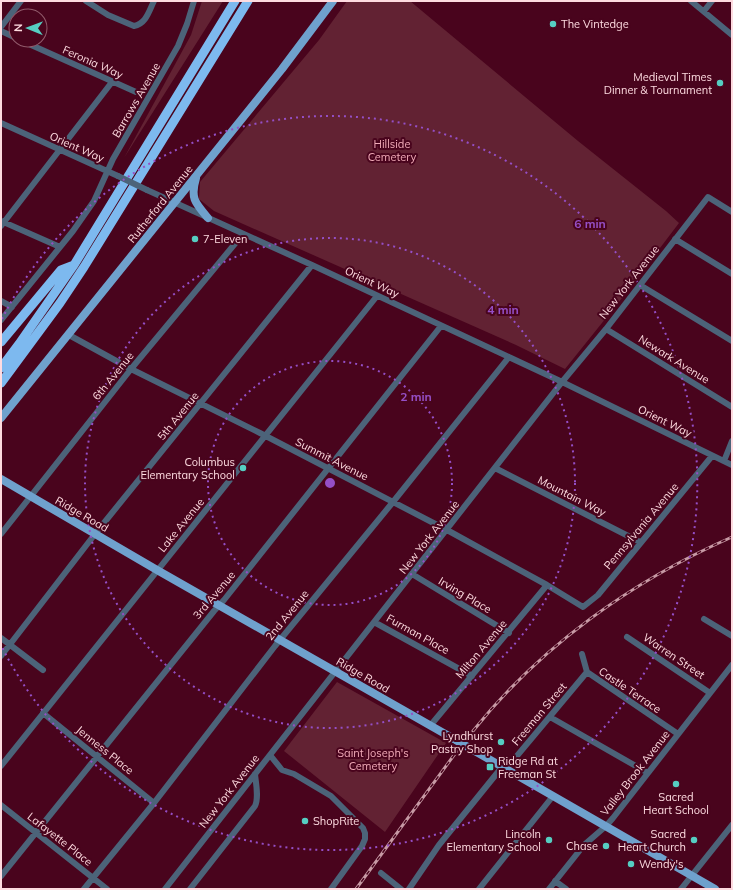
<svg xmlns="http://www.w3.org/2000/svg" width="733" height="890" font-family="Mulish,sans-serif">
<rect width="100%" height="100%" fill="#49041d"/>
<path fill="#622233" d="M202,1h21l-99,157 67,-123z
M347,1h63l168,140 88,70 13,12 -57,75 -57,71 -49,-24 -302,-134 -15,-12 1,-17 119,-142z
M337,682l109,61 -61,89 -101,-81z"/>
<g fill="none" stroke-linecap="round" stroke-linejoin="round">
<path stroke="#4c6379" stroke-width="6" d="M86,1l22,14 26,11c12,-2 15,-15 20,-25
M691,1l41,34
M704,11l8,-10
M1,27l20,-26
M1,31l15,7
M20,40l116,52
M1,123l117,53
M147,190l165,75 246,115 174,85
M1,221l59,26
M1,226l111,-144
M675,239l57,35
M640,285l92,56
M1,301l11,6
M1,320l72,-89 21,-30 19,-42 65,-113 9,-22 7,-23
M606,329l126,78
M69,335l62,34 129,64 187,97 100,55 36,22 15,-12 114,-139
M724,461l8,-20
M495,468l145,74
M1,534l130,-165 112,-135
M412,574l97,59
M704,619l28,17
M374,622l98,54
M627,637l83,56
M1,638l42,32
M582,654l5,18 91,62
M1,656l94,-122 217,-269
M43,713l111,90
M550,717l98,56
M430,726l117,-141
M270,755l12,15 12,4 37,22 32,32 2,5v6l-3,7 -31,43
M1,766l376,-470
M506,769l81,-97
M1,805l106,84
M381,873l20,16
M1,876l213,-265 10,-11 217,-274
M555,881l11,8
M84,889l70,-86 121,-157 118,-144 116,-145
M165,889l397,-507 44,-53 102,-132 24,15
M190,889l65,-83c4,-8 1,-22 0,-32
M409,889l30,-44 63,-78
M479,889l74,-93
M549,889l35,-44 22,-19 7,-8 119,-153
M681,889l51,-64"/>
<path stroke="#6fa1cd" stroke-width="8" d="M196,178c-6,20 -1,25 12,40
M1,418l281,-349 51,-68
M1,479l156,91 297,169
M473,750l242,139"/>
<path stroke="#7db9ef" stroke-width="9" d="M1,342l60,-72 13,-5
M1,368l18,-24 55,-79 161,-264
M1,383l59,-80 24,-36 164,-266"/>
<g stroke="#c79aa5" stroke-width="3">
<path id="rail" d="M473,731c68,-85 159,-150 259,-194
M356,889l101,-138"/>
</g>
<use href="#rail" stroke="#49041d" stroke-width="1.5" stroke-dasharray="4.5" stroke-linecap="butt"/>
<path stroke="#4c6379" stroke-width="6" d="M118,176l29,14"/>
<path stroke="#6fa1cd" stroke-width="8" d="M454,739l19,11"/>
</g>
<g fill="none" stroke="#954fc6" stroke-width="2" stroke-dasharray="2 4">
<circle cx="330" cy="483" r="122"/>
<circle cx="330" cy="483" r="245"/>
<path d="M2 319A367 367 0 1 1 2 647"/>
</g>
<g fill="#56cec2" stroke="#49041d" stroke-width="1.5">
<circle cx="553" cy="24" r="4"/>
<circle cx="720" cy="83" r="4"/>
<circle cx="195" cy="239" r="4"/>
<circle cx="243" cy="468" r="4"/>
<circle cx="501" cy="742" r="4"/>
<rect x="486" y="763" width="8" height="8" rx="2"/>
<circle cx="676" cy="784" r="4"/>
<circle cx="305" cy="821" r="4"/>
<circle cx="549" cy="840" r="4"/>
<circle cx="694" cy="840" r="4"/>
<circle cx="606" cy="846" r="4"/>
<circle cx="631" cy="864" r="4"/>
</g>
<g text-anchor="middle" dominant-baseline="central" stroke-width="4" stroke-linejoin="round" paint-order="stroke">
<g font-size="11" fill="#fedbe0" stroke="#49041d" text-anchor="end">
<text x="561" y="24" text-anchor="start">The Vintedge</text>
<text x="712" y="77">Medieval Times<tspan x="712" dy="13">Dinner &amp; Tournament</tspan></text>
<text x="203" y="239" text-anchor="start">7-Eleven</text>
<text x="235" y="462">Columbus<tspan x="235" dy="13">Elementary School</tspan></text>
<text x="493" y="736">Lyndhurst<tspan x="493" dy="13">Pastry Shop</tspan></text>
<text x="498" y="761" text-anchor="start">Ridge Rd at<tspan x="498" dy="13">Freeman St</tspan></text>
<text x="676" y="797" text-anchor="middle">Sacred<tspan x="676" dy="13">Heart School</tspan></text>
<text x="313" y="821" text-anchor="start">ShopRite</text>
<text x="541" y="834">Lincoln<tspan x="541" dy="13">Elementary School</tspan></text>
<text x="686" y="834">Sacred<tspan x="686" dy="13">Heart Church</tspan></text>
<text x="598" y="846">Chase</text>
<text x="639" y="864" text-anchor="start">Wendy's</text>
</g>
<g font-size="11" fill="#fedbe0" stroke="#49041d">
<text transform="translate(93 62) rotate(24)">Feronia Way</text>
<text transform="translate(136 100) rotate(-60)">Barrows Avenue</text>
<text transform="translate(77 147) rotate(24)">Orient Way</text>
<text transform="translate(160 204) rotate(-51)">Rutherford Avenue</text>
<text transform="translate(372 282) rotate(25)">Orient Way</text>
<text transform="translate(629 282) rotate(-52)">New York Avenue</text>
<text transform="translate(674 359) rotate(32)">Newark Avenue</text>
<text transform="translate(113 376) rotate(-51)">6th Avenue</text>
<text transform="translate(178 416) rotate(-51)">5th Avenue</text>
<text transform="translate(665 421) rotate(26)">Orient Way</text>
<text transform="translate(332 459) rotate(27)">Summit Avenue</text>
<text transform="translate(572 496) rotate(27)">Mountain Way</text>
<text transform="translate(82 514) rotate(30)">Ridge Road</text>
<text transform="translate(181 525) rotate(-51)">Lake Avenue</text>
<text transform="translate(641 526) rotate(-50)">Pennsylvania Avenue</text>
<text transform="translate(429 537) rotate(-52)">New York Avenue</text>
<text transform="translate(214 595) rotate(-50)">3rd Avenue</text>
<text transform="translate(465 595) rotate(31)">Irving Place</text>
<text transform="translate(287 615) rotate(-51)">2nd Avenue</text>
<text transform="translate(418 634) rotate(29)">Furman Place</text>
<text transform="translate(481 649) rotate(-50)">Milton Avenue</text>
<text transform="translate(674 656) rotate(34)">Warren Street</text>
<text transform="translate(363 675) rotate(30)">Ridge Road</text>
<text transform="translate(630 690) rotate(34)">Castle Terrace</text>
<text transform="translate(539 714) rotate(-50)">Freeman Street</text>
<text transform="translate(105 750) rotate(39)">Jenness Place</text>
<text transform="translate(635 773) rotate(-52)">Valley Brook Avenue</text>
<text transform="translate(229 791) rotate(-52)">New York Avenue</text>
<text transform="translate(60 839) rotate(38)">Lafayette Place</text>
</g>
<g font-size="11" fill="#f1abb8" stroke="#49041d">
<text x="392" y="144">Hillside<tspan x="392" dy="13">Cemetery</tspan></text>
<text x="373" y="753">Saint Joseph's<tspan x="373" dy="13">Cemetery</tspan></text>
</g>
</g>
<circle cx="330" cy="483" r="6" fill="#954fc6" stroke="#49041d" stroke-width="2"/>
<g font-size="12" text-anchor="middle" font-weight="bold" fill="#954fc6" stroke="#49041d" stroke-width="4" stroke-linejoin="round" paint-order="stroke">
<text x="590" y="228">6 min</text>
<text x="503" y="314">4 min</text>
<text x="416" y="401">2 min</text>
</g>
<rect width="733" height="890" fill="none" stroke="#fedbe0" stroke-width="4"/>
<g transform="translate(28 28) rotate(271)"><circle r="19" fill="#49041d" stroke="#915a6b"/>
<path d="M0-3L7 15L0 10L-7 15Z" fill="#56cec2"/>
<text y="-6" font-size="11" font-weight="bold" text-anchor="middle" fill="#fedbe0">N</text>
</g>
</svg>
